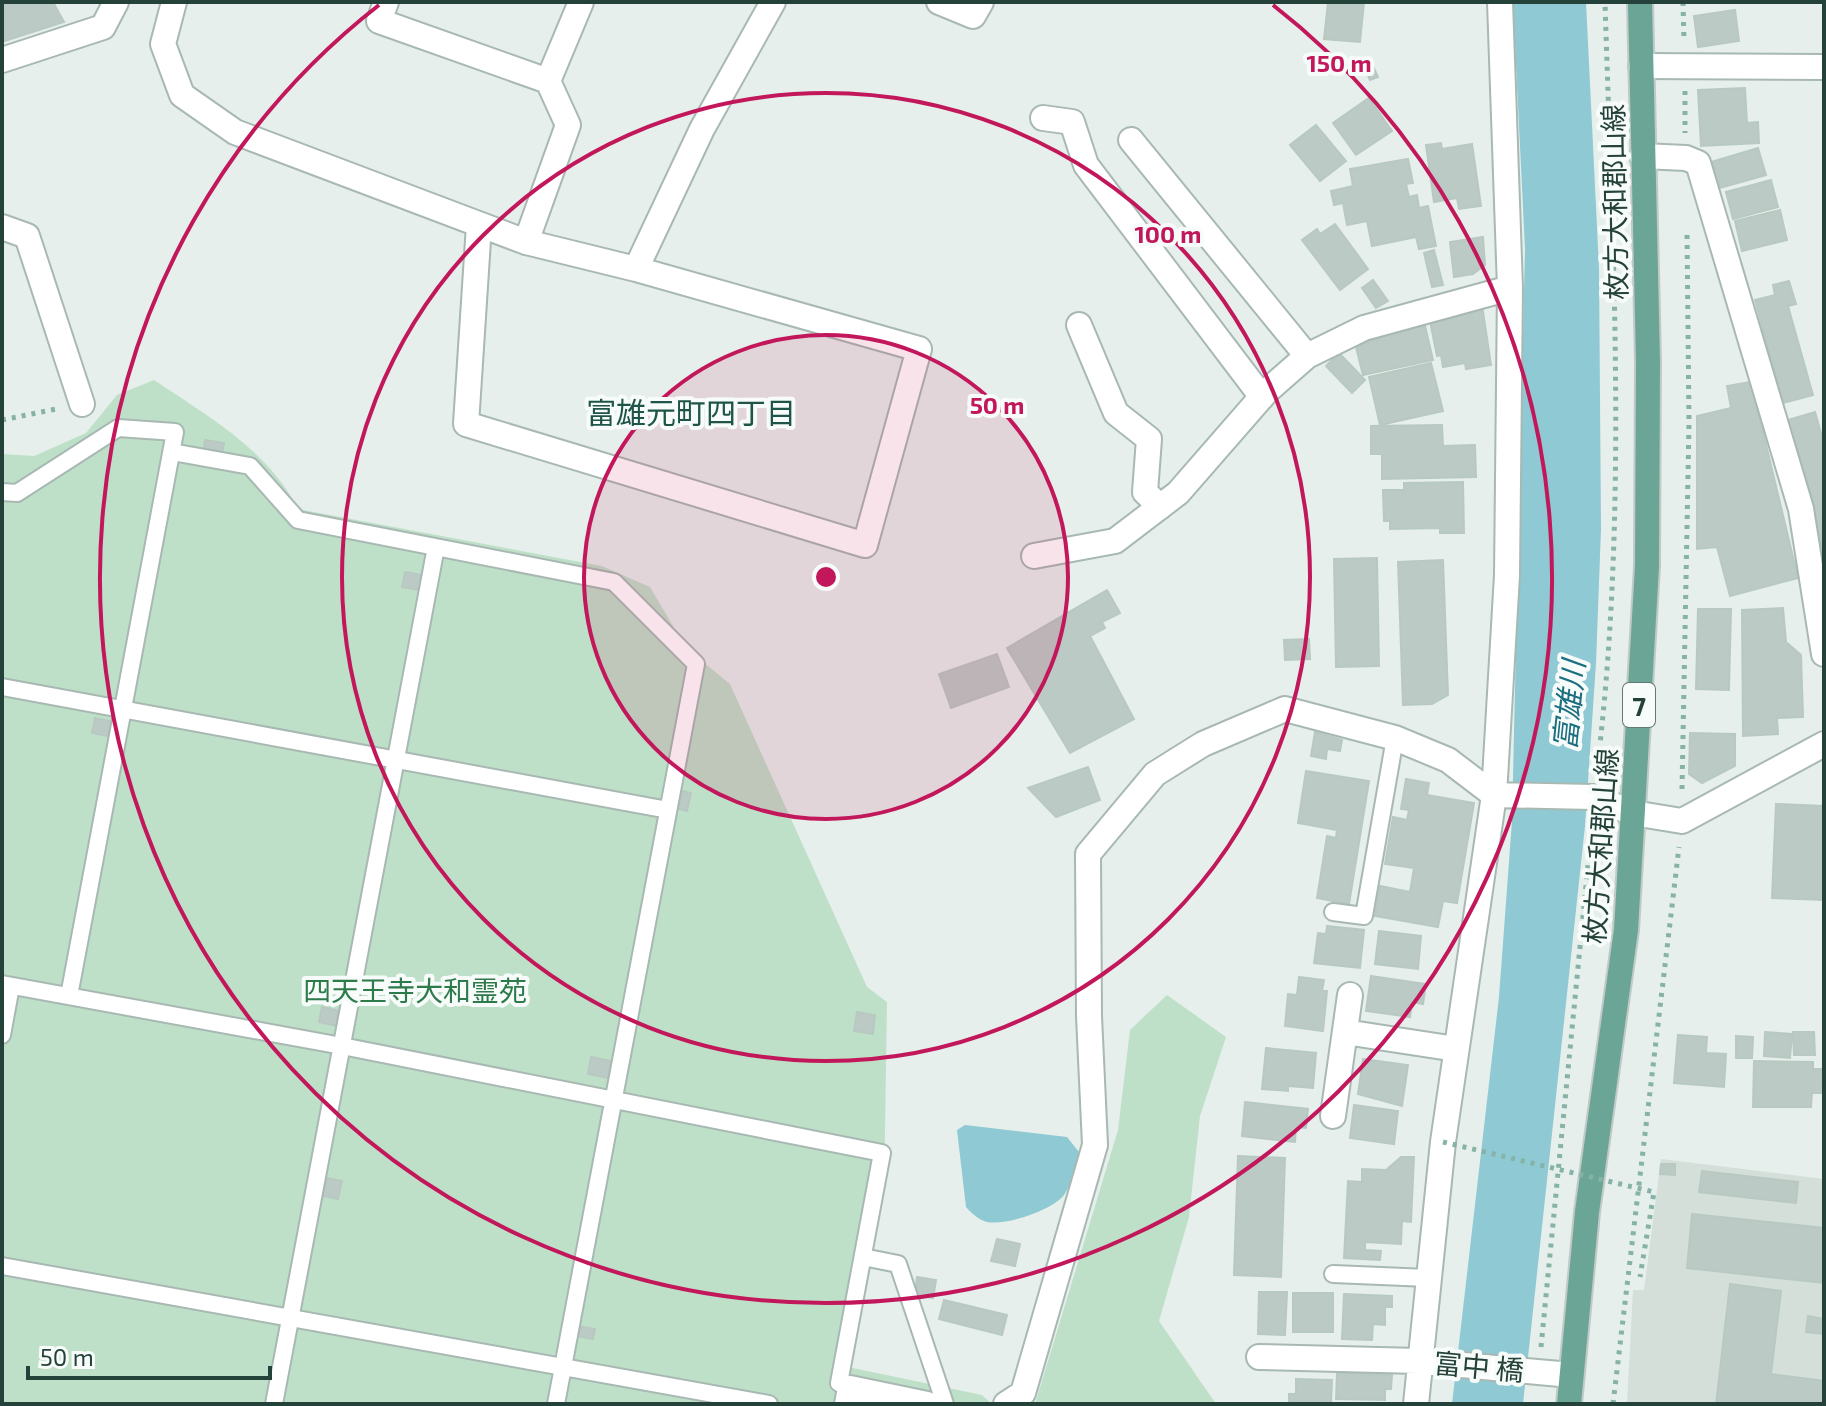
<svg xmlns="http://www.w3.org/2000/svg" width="1826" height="1406" font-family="'Exo 2','Noto Sans JP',sans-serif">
<rect width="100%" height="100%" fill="#e6efeb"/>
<path fill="#d4dfda" d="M1661,1159l163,20v225h-197l6,-114h11z"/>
<path fill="#bfe0c8" d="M154,380c55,37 113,69 144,129l304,57 48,21 36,61 44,36 137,303 20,15 -3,193 -36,172 134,28 10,9h-990v-950l32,2 52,-23 31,-38z
M1167,995l59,42 -26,79 -11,101 -30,104 57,83h-181l83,-274 12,-100z"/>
<path fill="#8ec9d4" d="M1513,2h73l13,266 2,261 -5,134 -11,163 -62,578h-71l47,-407 13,-176 13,-572z
M965,1125l102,12 12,15c-4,13 -7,32 -15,43 -11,15 -59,31 -77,27 -8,-2 -16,-9 -21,-15l-9,-77z"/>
<path fill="#bbcac4" stroke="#b8c9c2" stroke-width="2" d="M2,2h51l11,20 -62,20z
M1328,2h36l-4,40 -36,-3z
M1735,10l4,31 -41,6 -4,-31z
M1372,64l6,13 -8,3 -6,-13z
M1745,88l2,35 11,-1 1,21 -58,3 -3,-56z
M1369,98l23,33 -36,24 -23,-32z
M1316,125l30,36 -26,20 -30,-36z
M1441,143l1,6 30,-5 9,62 -22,3 -2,-11 -23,4 -8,-57z
M1758,148l8,27 -50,14 -8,-26z
M1408,159l5,24 -7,1 3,13 8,-2 2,13 9,-2 8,40 -17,3 -3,-12 -44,9 -5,-25 -20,4 -4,-22 -9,2 -3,-14 22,-5 -3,-17z
M1771,180l7,27 -45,12 -7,-27z
M1780,210l7,30 -45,11 -7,-30z
M1335,224l33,45 -28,21 -38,-50 15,-11 3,5z
M1483,237l2,28 -12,9 -19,3 -4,-35z
M1434,250l9,35 -11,2 -8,-34z
M1373,280l15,21 -12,7 -14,-20z
M1789,281l7,23 -8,2 25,89 -30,8 -28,-103 20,-5 -2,-10z
M1482,305l9,60 -25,4 -1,-6 -22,4 -2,-12 -4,1 -7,-35z
M1425,326l8,34 -70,15 -7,-28 28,-11z
M1339,353l26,27 -13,13 -26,-27z
M1431,363l12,48 -63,14 -11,-48z
M1751,382l47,196 -68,18 -13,-49 -20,2v-133l34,-8 -4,-22z
M1815,412l9,32v111l-39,-134z
M1442,425l1,21 32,-1 1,32 -94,2v-25h-11v-28z
M205,440l19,3 -3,15 -18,-3z
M1463,482l1,51h-24v-5l-50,1v-8h-6l-1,-31h21v-7z
M1377,558l2,108 -43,1 -2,-108z
M1443,560l5,135 -16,9 -29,1 -5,-143z
M405,572l17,3 -3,15 -17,-3z
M1107,590l13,23 -18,9 3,6 -15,8 44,83 -64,34 -63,-105z
M1783,608l3,34 15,13 2,62 -26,1 1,16 -35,2 -1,-126z
M1698,609h33l-2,81 -33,-1z
M1309,639l1,20 -25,1 -1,-20z
M997,654l12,33 -58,21 -12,-34z
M95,718l15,3 -2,15 -16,-3z
M1315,732l27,8 -2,11 -13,-2 -1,10 -15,-3z
M1690,733l45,1v32l-33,17 -13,-9z
M1088,767l12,33 -44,17 -28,-29z
M1306,771l63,10 -20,123 -32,-6 10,-62 9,2 1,-8 -39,-7z
M1406,779l23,4 -2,12 47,8 -17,100 -14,-2 -5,26 -63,-11 5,-30 30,6 4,-24 -29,-4 8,-47 14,3 2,-10 -8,-1z
M678,790l13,3 -4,18 -12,-3z
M1776,804l48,2v94l-52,-2z
M1327,926l37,4 -4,38 -46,-5 4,-30 8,1z
M1379,931l42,5 -3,33 -43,-5z
M1371,976l55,8 -3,20 -11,-2 -2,15 -44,-6z
M1299,977l25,3 -2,11h5l-4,40 -38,-5 3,-32 9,1z
M322,1007l18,4 -3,15 -18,-4z
M857,1012l18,3 -2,19 -19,-3z
M1765,1032l27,2 -2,24 -26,-2z
M1793,1032h21l1,23h-21z
M1678,1035l29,2 -1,16 20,1 -2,33 -50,-4z
M1736,1036l17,1 -1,21h-16z
M1266,1048l50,5 -3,35 -25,-2v5l-26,-2z
M591,1057l20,4 -3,17 -20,-4z
M1363,1059l45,6 -6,41 -44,-12z
M1754,1061l59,1v7h10l-1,24h-10l-1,14h-58z
M1245,1102l63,7 -2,19 -10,-1 -1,15 -53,-6z
M1354,1105l44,6 -4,33 -44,-6z
M1238,1156l47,2 -4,119 -47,-2z
M1401,1157h13l-3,65 -9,-1 -1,23 -36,-2v8l16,1 -1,9 -36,-2 4,-77 14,1v-13l24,1z
M1661,1164h14v11l-15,-1z
M1702,1171l96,11 -2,21 -97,-11z
M327,1178l15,3 -4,18 -15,-3z
M1692,1214l132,14v55l-137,-15z
M997,1239l23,5 -5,22 -24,-5z
M917,1277l19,3 -3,18 -18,-3z
M1730,1284l51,7 -10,83 53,7v23h-108z
M1259,1292h28l-2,43 -27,-1z
M1293,1293h40v39h-40z
M1344,1294l48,2v11h-7v18l-12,-1 -1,16 -30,-1z
M944,1300l63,15 -5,20 -63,-16z
M1808,1316l16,3v15l-18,-2z
M578,1326l17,3 -2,10 -17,-3z
M1337,1373l55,2 -1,14h-6v11l-49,-1z
M1296,1379l36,1 -1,24h-42v-10h7z"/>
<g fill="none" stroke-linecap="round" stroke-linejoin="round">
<g stroke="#a8b8b2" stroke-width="20">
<path id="service" d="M172,452l78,14 48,54 316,62 82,82 -140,740
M2,492l15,1 101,-65 57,4 -106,564
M2,687l666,123
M1333,912l31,4 31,-178
M2,984l340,62 540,107 -43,230 11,5
M2,1035l9,-49
M863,1257l35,7 47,140
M2,1266l767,138
M1333,1274l95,4
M274,1404l162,-857"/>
</g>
<g stroke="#a8b8b2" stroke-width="28">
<path id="minor" d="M174,2l-11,42 19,51 53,37 291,110 110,27 283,80 -54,196 -399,-121 13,-199
M386,2l-7,19 169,60 20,44 -42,117
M939,2l34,14 8,-14
M2,60l101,-33 13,-25
M1641,66l183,1
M548,81l33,-79
M1043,118l29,4 14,43 176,232
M1131,140l176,216
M1642,156l44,2 12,5 103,346 23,145
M2,227l25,9 55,168
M636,269l66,-140 71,-127
M1079,325l37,88 33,26 -4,53 15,15
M1034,556l81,-15 63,-48 88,-101 41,-36 57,-28 146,-40
M1345,1032l111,17
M1333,1116l17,-121
M1259,1357l159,4 153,14
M847,1404l3,-16 77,16
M1006,1404l17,-11 72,-248 -6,-129 -1,-162 67,-80 48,-30 82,-35 110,29 53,22 46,35 99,2 40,16 49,8 142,-77
M1416,1404l27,-262 51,-347 13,-220 3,-287 -10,-286"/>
</g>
<g stroke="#c2cac8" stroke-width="28">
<path id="primary" d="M1569,1404l18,-192 39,-282 21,-364 1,-204 -8,-360"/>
</g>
<path stroke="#86b3a5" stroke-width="5" stroke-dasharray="4 6" stroke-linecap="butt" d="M1683,2l1,39
M1685,91v42
M2,420l54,-11
M1597,770c31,-254 16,-512 8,-768
M1682,789l7,-366 -2,-192
M1541,1347l51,-523
M1613,1404l66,-557"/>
<use href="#service" stroke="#fff" stroke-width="16"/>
<use href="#minor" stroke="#fff" stroke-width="24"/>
<use href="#primary" stroke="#6aa596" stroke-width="24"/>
<path stroke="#86b3a5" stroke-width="5" stroke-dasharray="4 6" stroke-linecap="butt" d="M1443,1142l211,50 -14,85"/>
</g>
<circle cx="826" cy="577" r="242" fill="#c2185b" fill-opacity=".12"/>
<g fill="none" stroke="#c2185b" stroke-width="4">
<circle cx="826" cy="577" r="242"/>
<circle cx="826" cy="577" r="484"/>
<path d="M1273 5A726 726 0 1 1 379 5"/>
</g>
<g text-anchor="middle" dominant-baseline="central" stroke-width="8" stroke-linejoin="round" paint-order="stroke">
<rect fill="#f7fbf9" stroke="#637a73" stroke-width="2" x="1623" y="683" width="32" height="44" rx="6"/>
<g font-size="26" font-weight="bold" fill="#24423a">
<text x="1639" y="705">7</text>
</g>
<g font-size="28" fill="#24423a" stroke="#f7fbf9">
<text transform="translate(1614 202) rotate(-91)">枚方大和郡山線</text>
<text transform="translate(1600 846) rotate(-86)">枚方大和郡山線</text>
<text transform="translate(1479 1366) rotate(5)">富中 橋</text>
</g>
<g font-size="28" fill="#2d7a4b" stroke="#f7fbf9">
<text x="415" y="990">四天王寺大和霊苑</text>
</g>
<g font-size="30" fill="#1f5548" stroke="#f7fbf9">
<text x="691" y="412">富雄元町四丁目</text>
</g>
<g font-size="30" font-style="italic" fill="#1c6f80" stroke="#f7fbf9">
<text transform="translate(1568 705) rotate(-84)">富雄川</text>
</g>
</g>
<circle cx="826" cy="577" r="12" fill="#c2185b" stroke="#f7fbf9" stroke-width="4"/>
<g font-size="24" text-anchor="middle" font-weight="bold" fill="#c2185b" stroke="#f7fbf9" stroke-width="8" stroke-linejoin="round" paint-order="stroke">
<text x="1339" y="72">150 m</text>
<text x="1168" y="243">100 m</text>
<text x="997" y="414">50 m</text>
</g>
<rect width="1826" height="1406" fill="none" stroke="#24423a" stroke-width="8"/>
<path d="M28 1366v12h242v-12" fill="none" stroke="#24423a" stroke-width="4"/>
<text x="40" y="1366" font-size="24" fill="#24423a" stroke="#f7fbf9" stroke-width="6" paint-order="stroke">50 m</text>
</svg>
